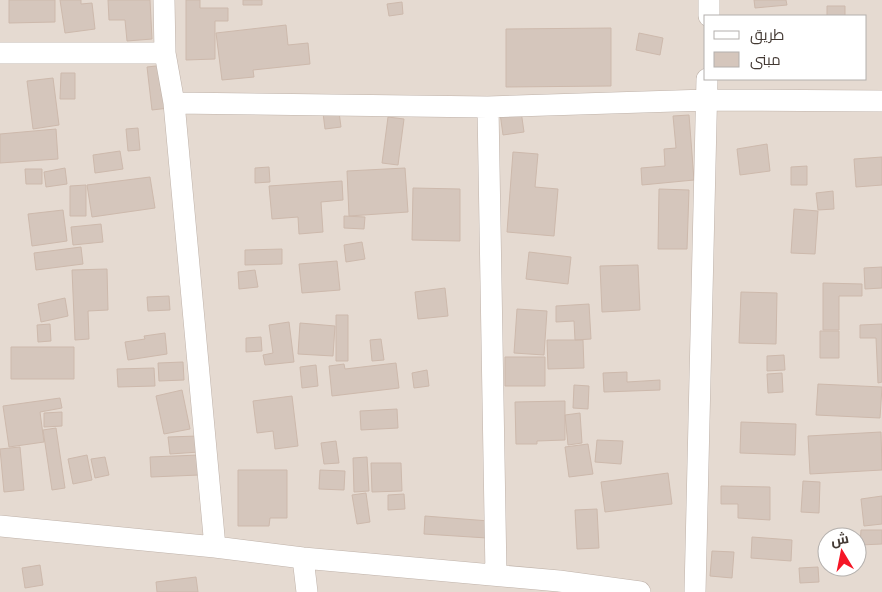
<svg xmlns="http://www.w3.org/2000/svg" width="882" height="592" font-family="Mulish,Cairo,sans-serif">
<rect width="100%" height="100%" fill="#f1eae3"/>
<path fill="#e5dad1" fill-rule="evenodd" d="M0,0h882v592h-882zM706,16h160v63h-160zM827,537h30v30h-30z"/>
<path fill="#d5c6bc" stroke="#cdb9ac" d="M9,0h46v22l-46,1z
M60,0h21v4l11,-1 3,26 -30,4z
M108,0h42l2,39 -25,2 -2,-21h-16z
M186,0h14v8h28v13h-13v38l-29,1z
M243,0h19v5h-19z
M754,0h32l1,5 -32,3z
M402,2l1,12 -14,2 -2,-12z
M827,6h18v10h-18z
M286,25l2,20 20,-2 2,21 -57,6 1,7 -32,3 -6,-47z
M611,28v58l-105,1v-58z
M639,33l24,5 -3,17 -24,-5z
M165,65l4,43 -17,2 -5,-43z
M61,73h14v26h-15z
M53,78l6,47 -26,4 -6,-48z
M521,111l3,21 -21,3 -3,-22z
M339,112l2,15 -16,2 -2,-16z
M689,115l5,65 -52,5 -1,-17 24,-2 -1,-17 12,-1 -3,-32z
M388,117l16,2 -6,46 -16,-2z
M138,128l2,22 -12,1 -2,-22z
M56,129l2,30 -58,4v-29z
M767,144l3,27 -30,4 -3,-26z
M120,151l3,18 -28,4 -2,-18z
M513,152l25,2 -3,33 23,2 -4,47 -47,-4z
M882,157v28l-26,2 -2,-28z
M807,166v19h-16v-18z
M269,167l1,15 -15,1v-15z
M65,168l2,16 -21,3 -2,-15z
M405,168l3,44 -59,4 -2,-45z
M25,169h17v15h-16z
M150,177l5,31 -63,9 -5,-32z
M342,181l1,19 -22,2 2,30 -24,2 -1,-17 -26,2 -3,-33z
M86,185v31h-16v-30z
M413,188l47,1v52l-48,-1z
M659,189l30,1 -2,59h-29z
M833,191l1,18 -16,1 -2,-17z
M794,209l24,2 -3,43 -24,-1z
M63,210l4,31 -35,5 -4,-32z
M344,216l21,1 -1,12 -20,-1z
M101,224l2,18 -30,3 -2,-18z
M362,242l3,17 -19,3 -2,-17z
M81,247l2,17 -47,6 -2,-17z
M282,249v15l-37,1v-15z
M529,252l42,5 -3,27 -42,-5z
M337,261l3,29 -38,3 -3,-29z
M638,265l2,45 -38,2 -2,-46z
M882,267v21l-17,1 -1,-21z
M107,269l1,41 -20,1 1,28 -14,1 -3,-70z
M255,270l3,17 -19,2 -1,-17z
M823,283l39,1v12h-23v34h-16z
M445,288l3,28 -30,3 -3,-27z
M741,292l36,1 -1,51 -37,-1z
M169,296l1,14 -22,1 -1,-14z
M65,298l3,18 -27,6 -3,-18z
M589,304l2,35 -16,1 -1,-19 -18,1v-16z
M517,309l30,2 -3,44 -30,-2z
M336,315h12v46h-12z
M289,322l5,40 -29,3 -2,-10 10,-2 -4,-28z
M300,323l35,3 -2,30 -35,-2z
M50,324l1,17 -13,1 -1,-17z
M882,324v58l-4,1 -2,-45h-16v-13z
M820,331h19v27h-19z
M165,333l2,21 -39,6 -3,-18 20,-3 -1,-3z
M261,337l1,14 -16,1v-14z
M381,339l3,21 -12,1 -2,-21z
M547,340h36l1,28 -36,1z
M11,347h63v32h-63z
M784,355l1,15 -18,1v-15z
M505,357h40v29h-40z
M183,362l1,18 -25,1 -1,-18z
M396,363l3,25 -67,8 -3,-30 15,-2 1,5z
M316,365l2,21 -16,2 -2,-21z
M154,368l1,18 -37,1 -1,-18z
M427,370l2,16 -15,2 -2,-15z
M627,372v10l33,-2v10l-56,2 -1,-19z
M782,373l1,19 -15,1 -1,-19z
M818,384l64,3 -2,31 -64,-3z
M574,385l15,1 -1,23 -15,-1z
M182,390l8,39 -26,5 -8,-38z
M292,396l6,50 -23,3 -2,-18 -16,2 -4,-32z
M60,398l2,10 -22,4 4,30 -35,5 -6,-41z
M565,401v39l-28,1v3h-21l-1,-42z
M397,409l1,19 -37,2 -1,-19z
M62,412v14l-18,1v-14z
M580,413l2,30 -14,2 -3,-30z
M741,422l55,2 -1,31 -55,-2z
M56,428l9,60 -13,2 -9,-60z
M881,432l1,38 -72,4 -2,-38z
M198,436l1,16 -29,2 -2,-17z
M597,440l26,1 -2,23 -26,-2z
M336,441l3,22 -15,1 -3,-21z
M588,444l5,30 -24,3 -4,-30z
M20,447l4,43 -20,2 -4,-43z
M87,455l5,25 -19,4 -5,-25z
M199,455v20l-48,2 -1,-20z
M105,457l4,18 -14,3 -4,-19z
M367,457l2,34 -15,1 -1,-34z
M371,463h30l1,28 -30,1z
M238,470h49v48h-17l-1,8h-31z
M320,470l25,1 -1,19 -25,-1z
M668,473l4,31 -67,8 -4,-30z
M803,481l17,1 -1,31 -18,-1z
M721,486l49,1v33l-32,-2v-14h-17z
M366,493l4,29 -13,2 -5,-29z
M404,494l1,15 -17,1v-15z
M882,496v28l-18,2 -3,-27z
M597,509l2,39 -22,1 -2,-39z
M425,516l64,5 -2,17 -63,-4z
M861,530h21v14l-22,1z
M752,537l40,3 -1,21 -40,-3z
M712,551l22,1 -2,26 -22,-2z
M40,565l3,20 -18,3 -3,-20z
M818,567l1,15 -19,1 -1,-15z
M196,577l2,15h-41l-1,-10z"/>
<g fill="none" stroke-linecap="round" stroke-linejoin="round">
<g stroke="#bfb2a9" stroke-width="22">
<path id="minor" d="M164,0l1,53 9,50 41,444
M709,16v-16
M0,53h165
M174,103l314,4 219,-7 175,1
M488,107l8,468
M0,526l215,21 88,11 256,23 81,11
M303,558l4,34
M695,592l12,-513"/>
</g>
<use href="#minor" stroke="#fff" stroke-width="21"/>
</g>
<rect x="704" y="15" width="162" height="65" fill="#ffffff" stroke="#b4b0ad"/>
<rect x="714" y="31" width="25" height="8" fill="#ffffff" stroke="#b4b0ad"/>
<text x="750" y="40" font-size="15" fill="#433933">طريق</text>
<rect x="714" y="52" width="25" height="15" fill="#d5c6bc" stroke="#b4b0ad"/>
<text x="750" y="65" font-size="15" fill="#433933">مبنى</text>
<g transform="translate(842 552) rotate(350)"><circle r="24" fill="#ffffff" stroke="#b4b0ad"/>
<path d="M0-4L9 19L0 12L-9 19Z" fill="#f51626"/>
<text y="-8" font-size="14" font-weight="bold" text-anchor="middle" fill="#433933">ش</text>
</g>
</svg>
